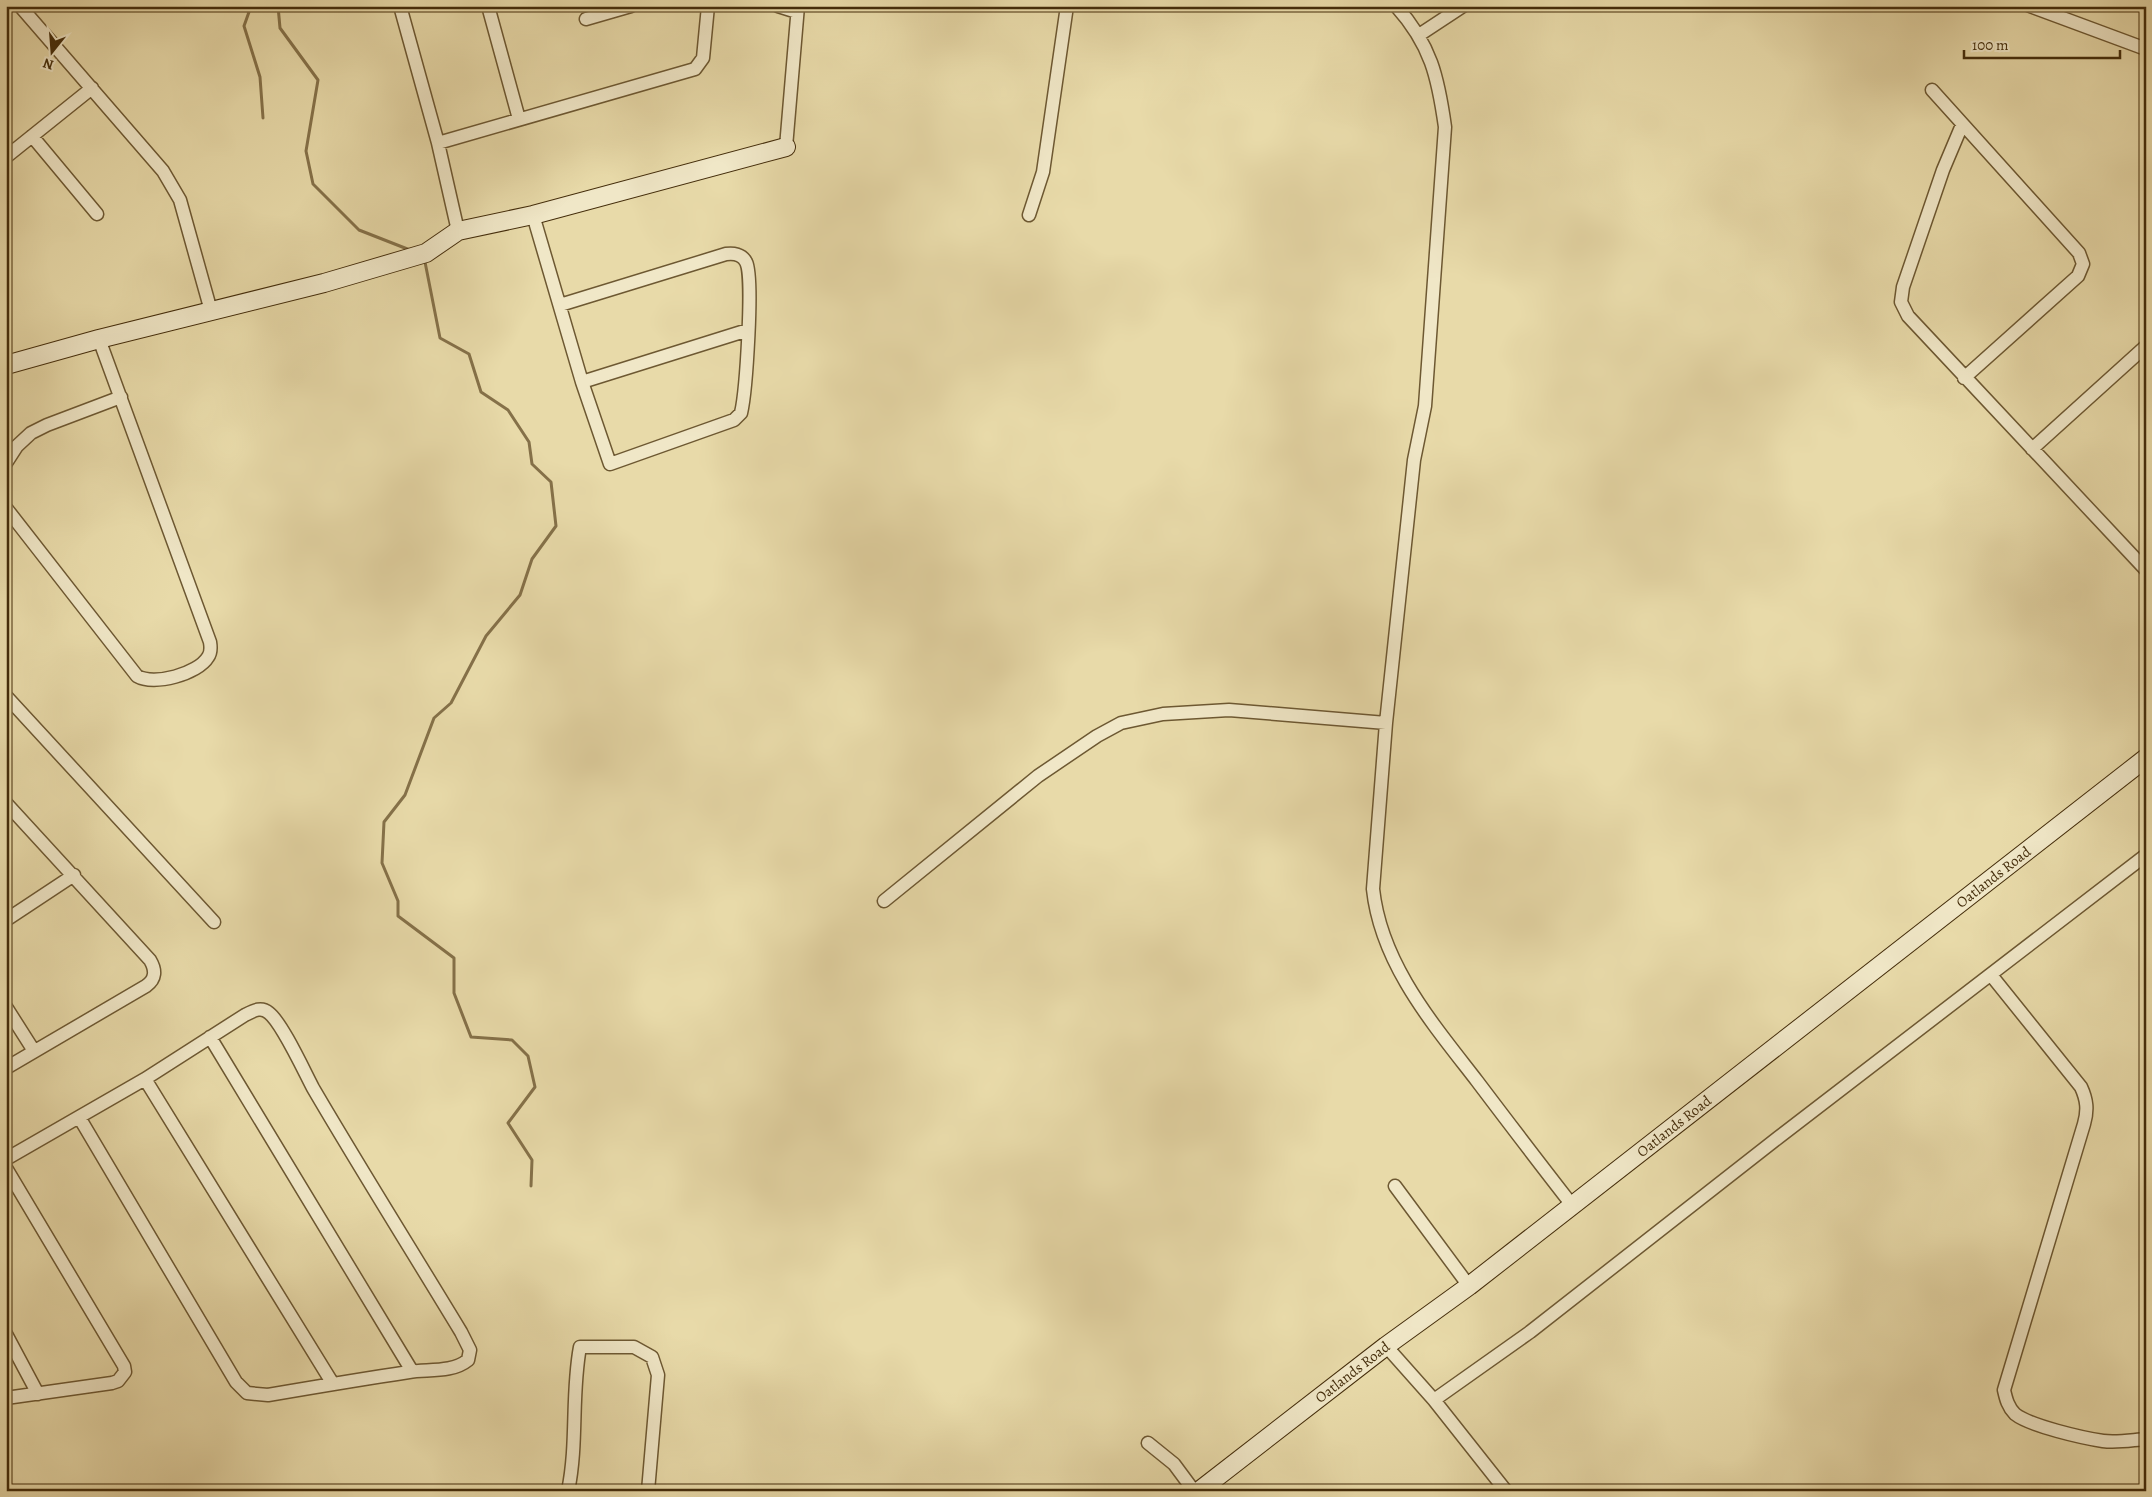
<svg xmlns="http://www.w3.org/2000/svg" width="2152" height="1497" font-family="Alegreya,serif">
<rect width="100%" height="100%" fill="#e8daa9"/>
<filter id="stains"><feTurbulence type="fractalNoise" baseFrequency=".004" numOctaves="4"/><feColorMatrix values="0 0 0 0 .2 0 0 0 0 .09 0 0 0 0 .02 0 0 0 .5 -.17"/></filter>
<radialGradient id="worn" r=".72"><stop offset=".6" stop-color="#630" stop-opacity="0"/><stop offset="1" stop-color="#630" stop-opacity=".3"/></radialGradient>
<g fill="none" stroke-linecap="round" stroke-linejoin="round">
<path stroke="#857149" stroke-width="3" d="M241,6l8,6 -5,14 16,51 3,41
M278,6l2,22 38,52 -12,71 7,33 46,46 51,20
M425,262l15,76 29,16 12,38 27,18 21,32 3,22 19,18 5,44 -24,33 -12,36 -34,41 -35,67 -17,15 -29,77 -21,27 -2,41 16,38v15l56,42v35l17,44 41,3 16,16 7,31 -27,36 24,37 -1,26"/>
<g stroke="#6d5832" stroke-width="15">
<path id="street" d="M20,6l143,165 17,29 31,111
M400,6l38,137 20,88
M488,6l31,113
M778,6l19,6
M1396,6c35,39 42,71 49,121l-20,279 -11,54 -28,263 -13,166c8,75 60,135 104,192 31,41 63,83 95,124
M2030,6l116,43
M586,19l45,-13
M1419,35l44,-29
M1932,90l147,163 4,11 -5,12 -114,102
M1962,125l-19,45 -40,117 -2,15 7,14 238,254
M32,136l65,78
M438,143l257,-74 8,-11 5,-52
M786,147l12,-141
M6,157l86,-69
M533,215l49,167 28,82 124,-44 7,-7c5,-21 13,-136 5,-151 -4,-8 -13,-9 -20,-8l-166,51
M1029,215l14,-43 24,-166
M582,382l166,-52
M2032,449l114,-103
M6,463l11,-17 14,-13 16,-8 74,-28
M6,508l131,168c17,10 61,-2 71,-19 3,-4 3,-9 2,-15l-111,-303
M6,696l208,226
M6,803l144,157c6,10 6,19 -4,26l-140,82
M884,901l154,-125 59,-40 24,-13 42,-9 66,-4 157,13
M6,920l68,-45
M1991,975l90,112c6,13 7,23 3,37l-80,266c2,9 4,17 11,24 15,12 68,24 88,27 14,2 29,-1 43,-2
M6,1007l28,44
M210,1037l202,334
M145,1079l188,305
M6,1159l139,-80 100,-64c8,-4 16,-9 24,-2 13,10 35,58 44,75 48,82 99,163 148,244l9,18 -2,10c-16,13 -40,9 -59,12 -47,7 -94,15 -141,23l-21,-2 -11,-11 -157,-265
M6,1168l118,198 1,6 -7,9 -6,2 -106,15
M1395,1186l74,100
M6,1334l32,60
M1386,1346l48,54 72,91
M1434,1400l96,-68 249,-195 367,-282
M1148,1443l26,21 20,27
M568,1491c10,-48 3,-96 12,-144h54l18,10 6,18 -10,116"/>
</g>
<g stroke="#442d0b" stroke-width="20">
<g id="secondary">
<path d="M6,365l93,-26 225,-56 102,-30 32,-22 75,-16 253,-68"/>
<path id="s1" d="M1199,1491l187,-145 83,-60 677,-528"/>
</g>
</g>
<use href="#street" stroke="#f0e7c7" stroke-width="12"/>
<use href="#secondary" stroke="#f0e7c7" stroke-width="18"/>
</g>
<g text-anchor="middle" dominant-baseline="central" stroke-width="4" stroke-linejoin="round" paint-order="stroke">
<g font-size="15" fill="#442d0b" stroke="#f0e7c7">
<text stroke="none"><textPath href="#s1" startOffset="1004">Oatlands Road</textPath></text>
<text stroke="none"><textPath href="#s1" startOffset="599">Oatlands Road</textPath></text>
<text stroke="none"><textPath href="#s1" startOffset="194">Oatlands Road</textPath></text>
</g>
</g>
<rect width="2152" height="1497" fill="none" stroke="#e8daa9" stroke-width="25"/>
<rect x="8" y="8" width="2137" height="1482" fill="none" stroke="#442d0b" stroke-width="2.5"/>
<rect x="12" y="12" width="2127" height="1472" fill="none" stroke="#442d0b"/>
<g transform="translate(52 52) rotate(197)" stroke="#f0e7c7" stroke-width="4" paint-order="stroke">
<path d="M0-4L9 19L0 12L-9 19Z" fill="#442d0b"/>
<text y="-8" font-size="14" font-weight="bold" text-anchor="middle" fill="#442d0b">N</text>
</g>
<path d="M1964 50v8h156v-8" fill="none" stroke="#442d0b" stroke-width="2.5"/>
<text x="1972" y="50" font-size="15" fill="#442d0b" stroke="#f0e7c7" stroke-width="4" paint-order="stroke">100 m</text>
<rect width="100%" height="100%" filter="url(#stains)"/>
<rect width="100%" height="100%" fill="url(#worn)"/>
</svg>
